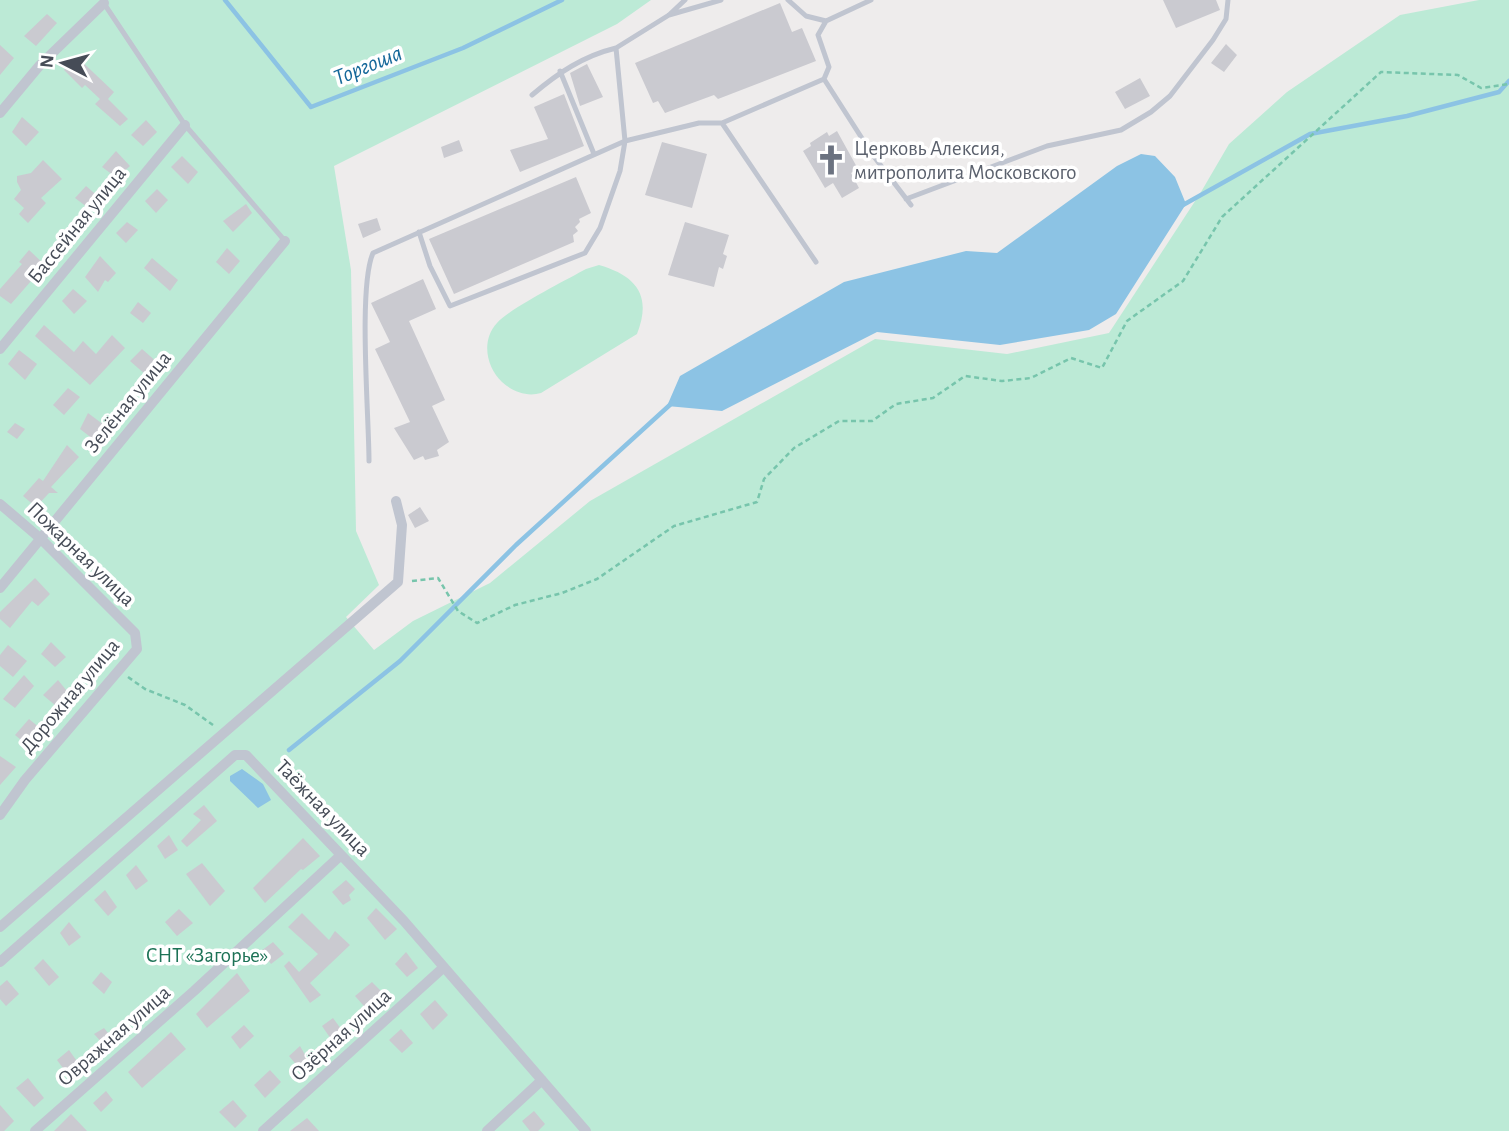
<svg xmlns="http://www.w3.org/2000/svg" width="1509" height="1131" font-family="'Alegreya Sans',sans-serif">
<rect width="100%" height="100%" fill="#eeecec"/>
<path fill="#bcead6" d="M0,0h651l-34,24 -283,142 17,104 5,261 23,54 -33,32 28,33 39,-29 77,-38 100,-82 285,-162 132,15 102,-21 92,-141 28,-48 58,-52 113,-77 79,-15h30v1131h-1509z
M599,265c38,11 53,31 38,69l-96,59c-14,4 -28,-1 -39,-11 -16,-15 -21,-42 -5,-59 12,-14 69,-43 89,-54z"/>
<path fill="#8cc3e4" d="M1141,154l14,2 20,21 11,27 -70,110 -27,16 -89,15 -123,-13 -155,79 -55,-5 13,-30 164,-94 122,-31 31,2 120,-87z
M242,769l21,15 8,16 -13,8 -28,-27v-5z"/>
<g fill="none" stroke-linecap="round" stroke-linejoin="round">
<path stroke="#8cc3e4" stroke-width="4.5" d="M225,0l86,107 152,-59 99,-48
M1183,205l127,-71 97,-18 92,-24 10,-11
M289,750l111,-89 116,-116 156,-142"/>
</g>
<path fill="#cacad0" d="M1163,0h53l4,10 -44,18z
M780,3l12,29 10,-4 14,33 -98,38 -4,-4 -49,18 -7,-12 -5,2 -18,-40z
M47,14l10,9 -21,23 -12,-10z
M1226,44l11,11 -13,17 -13,-9z
M0,45l14,13 -14,17z
M76,56l38,36 -6,7 20,20 -8,7 -25,-22 5,-5 -15,-14 -3,3 -18,-18z
M587,64l16,33 -23,9 -10,-33z
M1140,78l10,18 -25,13 -10,-17z
M564,94l20,52 -64,26 -10,-22 38,-11 -14,-32z
M22,117l17,15 -13,14 -14,-14z
M146,120l11,12 -14,14 -12,-11z
M837,131l21,38 -7,4 8,15 -17,10 -9,-15 -8,5 -22,-37 8,-5 -1,-3 17,-11 2,4z
M459,140l4,11 -19,7 -3,-11z
M662,142l45,12 -15,54 -47,-13z
M116,151l14,15 -13,12 -15,-11z
M182,156l16,16 -10,12 -17,-17z
M43,160l19,19 -21,19 5,5 -18,20 -9,-9 5,-6 -10,-9 7,-9 -4,-8v-6l14,-3z
M576,177l15,36 -12,6 1,3 -5,5 3,4 -5,4 1,7 -120,52 -25,-55z
M86,186l14,12 -9,12 -16,-12z
M157,189l11,11 -12,13 -11,-12z
M246,204l6,9 -19,19 -10,-11z
M377,218l4,12 -18,8 -5,-14z
M127,222l11,8 -12,13 -10,-10z
M685,222l44,13 -6,19 4,2 -4,13 -4,-2 -5,20 -46,-12z
M227,248l13,13 -11,13 -13,-12z
M29,250l16,15 -34,39 -11,-8v-7l22,-25 -3,-2z
M100,256l16,17 -8,9 -3,-2 -7,12 -13,-15z
M152,258l26,22 -8,11 -26,-23z
M423,279l13,30 -27,12 36,79 -13,6 17,36 -12,8 2,6 -14,4 -2,-4 -9,4 -20,-32 16,-6 -35,-73 15,-7 -19,-39z
M73,289l14,12 -13,13 -12,-13z
M138,302l13,11 -8,10 -13,-10z
M44,325l30,27 9,-11 13,13 16,-19 13,13 -35,37 -55,-49z
M142,349l16,14 -12,12 -16,-14z
M19,350l18,14 -12,16 -17,-16z
M68,388l12,9 -16,18 -11,-10z
M88,413l16,12 -11,14 -13,-10z
M15,423l10,6 -8,10 -10,-7z
M67,445l12,12 -28,30 7,6h-9l-13,14 -13,-11 16,-18 4,3z
M420,507l9,14 -14,7 -7,-13z
M35,578l15,16 -12,12 -6,-5 -22,27 -10,-9v-7z
M51,642l15,15 -11,10 -14,-13z
M8,645l19,16 -14,16 -13,-11v-11z
M24,675l10,11 -19,22 -12,-9z
M58,680l17,21 -12,11 -20,-17z
M29,719l17,14 -15,15 -16,-13z
M0,756l16,11 -16,18z
M204,805l13,16 -30,26 -6,-6 20,-21 -8,-6z
M169,835l9,15 -13,9 -8,-13z
M303,838l17,18 -17,14 -2,-1 -36,34 -12,-15z
M202,863l23,28 -15,15 -24,-32z
M136,865l12,16 -12,9 -10,-15z
M346,880l9,9 -6,6 2,5 -8,5 -11,-13z
M105,890l12,17 -9,9 -14,-16z
M376,908l21,21 -12,11 -18,-22z
M179,909l14,14 -16,13 -12,-14z
M302,913l27,27 6,-9 15,14 -40,38 11,12 -11,8 -26,-37 5,-5 10,11 19,-18 -30,-27z
M69,922l12,15 -12,9 -9,-13z
M273,942l11,12 -13,10 -10,-13z
M406,952l12,16 -11,9 -12,-13z
M43,959l16,18 -10,9 -15,-18z
M101,972l11,10 -8,12 -12,-11z
M237,973l13,18 -43,37 -11,-14z
M7,980l12,14 -13,12 -6,-7v-13z
M372,982l15,15 -16,17 -16,-18z
M435,1000l13,15 -15,15 -13,-16z
M333,1018l11,15 -11,9 -11,-16z
M244,1025l10,11 -14,13 -9,-12z
M104,1028l8,10 -8,7 -10,-11z
M401,1029l12,14 -11,10 -13,-13z
M171,1032l15,17 -44,39 -14,-16z
M300,1046l8,14 -9,8 -10,-12z
M69,1050l10,14 -11,11 -11,-15z
M270,1070l11,12 -16,16 -11,-13z
M28,1078l16,20 -10,9 -18,-19z
M106,1091l7,9 -12,12 -8,-9z
M233,1100l14,16 -12,12 -16,-16z
M0,1105l14,16 -10,10h-4z
M534,1111l11,13 -7,7h-8l-8,-10z
M71,1114l16,17h-33z
M307,1118l12,13h-29z"/>
<g fill="none" stroke-linecap="round" stroke-linejoin="round">
<path stroke="#77c5ac" stroke-width="2.5" stroke-dasharray="5 3.5" stroke-linecap="butt" d="M412,581l26,-3 20,33 19,12 38,-18 47,-12 35,-14 77,-53 83,-24 7,-23 30,-31 45,-27h33l24,-17 37,-6 32,-22 37,5 29,-3 40,-20 31,10 25,-47 56,-40 39,-64 159,-145 77,3 23,13 28,-4
M128,677l17,12 40,16 28,20"/>
<path stroke="#c0c5d0" stroke-width="5" d="M788,0l18,16 20,5
M103,2l82,123 100,116
M669,15l52,-15
M560,71l34,83
M824,79l5,-12 -11,-32 8,-14 45,-21
M532,95c26,-22 51,-39 84,-47
M722,123l102,-44 48,75 39,51
M906,199l141,-53 74,-16 30,-18 19,-16 43,-56 13,-21 2,-19
M419,232l11,34 20,40 135,-53 15,-25 20,-57 5,-30 -9,-93 53,-33 16,-15
M369,461c0,-44 -11,-174 4,-208l252,-112 74,-18h23l94,139"/>
<path stroke="#c0c5d0" stroke-width="10" d="M0,113l40,-48 64,-62
M0,349l185,-224
M0,504l41,35 94,94 2,16 -112,131 -25,35
M0,588l285,-347
M0,927l398,-345 4,-57 -6,-24
M0,962l235,-207h11l158,166 182,210
M35,1131l159,-140 147,-136
M263,1131l181,-164
M487,1131l55,-51"/>
</g>
<defs>
<g id="church-bare" transform="scale(2.415)"><path d="M-1.2-6h2.4v3.5h3.3v2.4h-3.3V6h-2.4V-.1h-3.3v-2.4h3.3Z" fill="#6b7280" stroke="#fff" stroke-width="2.5" paint-order="stroke"/></g>
</defs>
<g fill-rule="evenodd">
<use href="#church-bare" x="831" y="160"/>
</g>
<g text-anchor="middle" dominant-baseline="central" stroke-width="7" stroke-linejoin="round" paint-order="stroke">
<g font-size="21" fill="#5b616d" stroke="#fff" text-anchor="start">
<text x="854" y="148">Церковь Алексия,<tspan x="854" dy="24">митрополита Московского</tspan></text>
</g>
<g font-size="21" fill="#464c57" stroke="#fff">
<text transform="translate(77 225) rotate(-51)">Бассейная улица</text>
<text transform="translate(128 402) rotate(-51)">Зелёная улица</text>
<text transform="translate(81 554) rotate(44)">Пожарная улица</text>
<text transform="translate(70 696) rotate(-50)">Дорожная улица</text>
<text transform="translate(323 808) rotate(46)">Таёжная улица</text>
<text transform="translate(341 1035) rotate(-42)">Озёрная улица</text>
<text transform="translate(114 1036) rotate(-41)">Овражная улица</text>
</g>
<g font-size="21" fill="#1d7256" stroke="#fff">
<text x="207" y="955">СНТ «Загорье»</text>
</g>
<g font-size="23" font-style="italic" fill="#16689a" stroke="#fff">
<text transform="translate(368 66) rotate(-22)">Торгоша</text>
</g>
</g>
<g transform="translate(63 63) rotate(276)" stroke="#ffffff" stroke-width="5" paint-order="stroke">
<path d="M0-5L12 26L0 18L-12 26Z" fill="#464c57"/>
<text y="-10" font-size="19" font-weight="bold" text-anchor="middle" fill="#464c57">N</text>
</g>
</svg>
